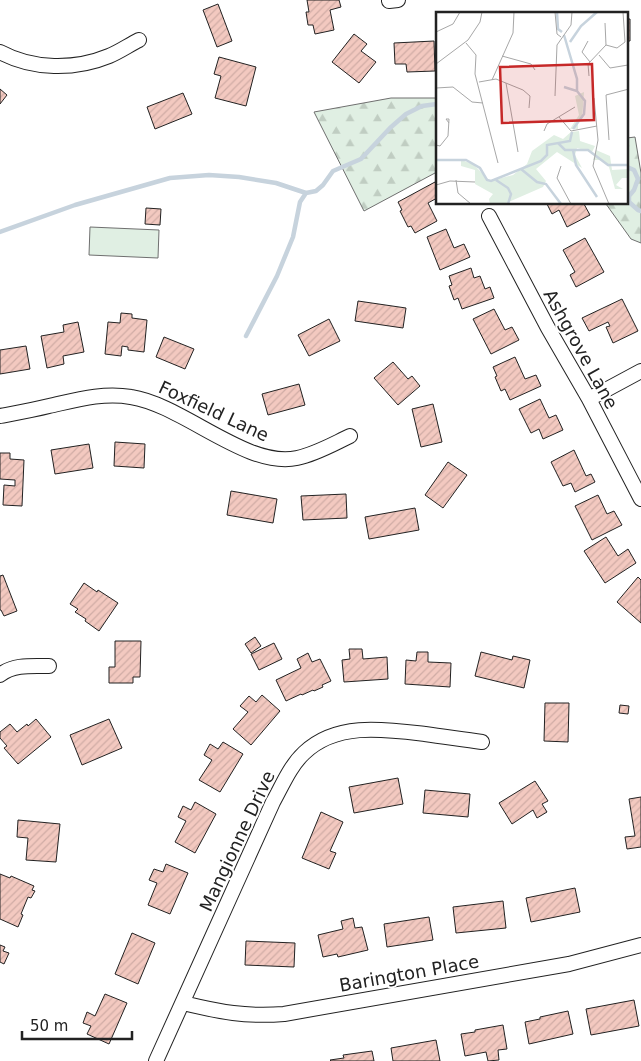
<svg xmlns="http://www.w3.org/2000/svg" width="641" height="1061" font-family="'DejaVu Sans',sans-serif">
<defs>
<pattern id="forest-firs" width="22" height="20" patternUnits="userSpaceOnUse" patternTransform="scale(1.25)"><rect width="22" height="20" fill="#e0efe3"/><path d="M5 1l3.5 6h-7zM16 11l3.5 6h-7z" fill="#c0cdc2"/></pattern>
<pattern id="building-hatch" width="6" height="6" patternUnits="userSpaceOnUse" patternTransform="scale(1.25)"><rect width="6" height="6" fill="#f3c9c0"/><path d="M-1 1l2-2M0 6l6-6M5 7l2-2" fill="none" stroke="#d0aca5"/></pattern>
</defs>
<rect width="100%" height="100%" fill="#fff"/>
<path fill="#e0efe3" stroke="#6f6f6f" d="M90,227l69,3 -1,28 -69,-3z"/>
<path fill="url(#forest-firs)" stroke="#6f6f6f" d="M391,98h46v76l-2,-1 -71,38 -50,-99z
M635,137l6,36v70l-10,-4 -25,-35h21v-66z"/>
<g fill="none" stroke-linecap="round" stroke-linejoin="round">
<path stroke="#c7d3dd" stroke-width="4.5" d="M627,167l7,3 4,9 -4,11 -5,6v6l9,8 3,1
M0,232l75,-27 95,-27 39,-3 30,2 37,6 30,10 10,-2 7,-6 10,-14 28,-12 29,-31 16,-14 16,-8 15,-2
M246,336l31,-60 16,-39 7,-35 6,-9"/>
</g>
<path fill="url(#building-hatch)" stroke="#222" d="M307,0h32l2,7 -11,3 4,20 -19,4 -2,-9h-5l-2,-13h3z
M218,4l14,37 -15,6 -14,-37z
M627,19h3v22h-3z
M354,34l13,10 -6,7 15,11 -17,21 -27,-21z
M434,41l1,30 -28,1 -1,-8h-11l-1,-21z
M219,57l37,10 -10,39 -31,-8 6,-22 -7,-2z
M0,89l7,6 -7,9z
M183,93l9,21 -37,15 -8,-22z
M435,182l2,5v11l-9,5 9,18 -22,12 -4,-7 -3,1 -8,-16 2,-1 -4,-8z
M547,204h37l6,11 -23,12 -8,-17 -7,4z
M146,208l15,1 -1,16 -15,-1z
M446,229l8,19 10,-4 6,13 -30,13 -13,-33z
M585,238l19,34 -28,15 -6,-12 5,-3 -12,-22z
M471,268l3,10 6,-2 5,13 5,-2 4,11 -32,11 -4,-11 -4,2 -5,-14 3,-1 -3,-9z
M622,299l16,32 -25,12 -7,-16 4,-1 -2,-4 -19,9 -7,-13z
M358,301l48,7 -3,20 -48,-7z
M494,309l11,21 7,-3 7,13 -28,14 -18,-35z
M121,313l11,1v4l15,2 -3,32 -16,-2v-3l-6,-1 -1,10 -16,-2 3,-32 12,1z
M329,319l11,22 -31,15 -11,-21z
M78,322l6,30 -21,4 1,8 -17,4 -6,-32 23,-4 -1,-7z
M164,337l30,12 -9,20 -29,-12z
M26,346l4,23 -30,5v-24z
M515,357l10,22 11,-4 5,11 -31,14 -5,-11 -4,2 -6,-14 2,-1 -4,-9z
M393,362l15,17 4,-3 8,10 -22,19 -24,-27z
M299,384l6,21 -37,10 -6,-21z
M540,399l9,19 7,-3 7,15 -20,9 -4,-10 -8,4 -12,-24z
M433,404l9,38 -21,5 -9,-38z
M115,442l30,2 -1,24 -30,-2z
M89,444l4,24 -38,6 -4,-24z
M574,450l12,26 5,-2 4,8 -20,10 -4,-9 -8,3 -12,-24z
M0,453h10v6l14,1 -2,46 -19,-1 1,-20 11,1v-6l-15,-1z
M448,462l19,13 -24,33 -18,-13z
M231,491l46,8 -4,24 -46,-8z
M346,494l1,24 -44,2 -2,-24z
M598,495l9,19 7,-3 8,14 -30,15 -17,-34z
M415,508l4,22 -50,9 -4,-22z
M606,537l12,19 10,-7 8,14 -31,20 -21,-32z
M3,575l14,36 -13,5 -3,-6h-1v-34z
M638,577l3,3v43l-24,-21z
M84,583l13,9 1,-2 20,13 -19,28 -14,-10 1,-2 -11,-7 3,-3 -8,-5z
M255,637l6,9 -10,7 -6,-9z
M115,641h26l-1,36h-7v6h-24v-16h6z
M274,643l8,16 -23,11 -8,-16z
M349,649h13l1,10 24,-2 1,22 -44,3 -2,-22 8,-1z
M417,652h11v10l23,1 -1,24 -45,-3 1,-24 10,1z
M481,652l31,8 1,-4 17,4 -6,28 -49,-12z
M308,653l4,9 8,-3 11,22 -9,4 1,2 -9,4 -1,-1 -11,5 -1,-1 -15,7 -10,-21 25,-12 -4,-9z
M262,695l18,16 -29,34 -18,-16 15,-17 -8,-6 9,-10 7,6z
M545,703h24l-1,39 -24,-1z
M620,705l9,1 -1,8 -9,-1z
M36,719l15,18 -33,27 -14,-16 3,-2 -7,-8v-6l10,-8 7,8 10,-8 1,2z
M109,719l13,29 -40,17 -12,-30z
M223,742l20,12 -23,38 -21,-12 13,-20 -8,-5 6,-11 8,5z
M398,778l5,26 -49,9 -5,-26z
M535,781l13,20 -6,3 5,8 -10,6 -4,-8 -21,14 -13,-21z
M425,790l45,4 -2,23 -45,-4z
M641,797v50l-14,2 -2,-12 10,-1 -6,-37z
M195,802l21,12 -21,39 -20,-11 11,-21 -8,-4 5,-11 8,4z
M321,812l22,10 -13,29 6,2 -7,16 -27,-11z
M18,820l42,4 -4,38 -30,-2 2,-22 -11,-1z
M166,864l22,9 -18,41 -22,-9 9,-22 -8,-3 5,-11 9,3z
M0,874l10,4 1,-2 23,10 -2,4 3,1 -4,7 -3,-1 -7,17 2,1 -5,12 -18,-8z
M575,888l5,24 -49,10 -5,-24z
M503,901l3,27 -50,5 -3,-26z
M429,917l4,23 -46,7 -3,-23z
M353,918l2,10 7,-1 6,23 -30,7 -1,-3 -14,3 -5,-22 25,-6 -2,-8z
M132,933l23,10 -17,41 -23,-10z
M246,941l49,2 -1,24 -49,-2z
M0,945l5,2 -2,4 6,2 -5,11 -4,-2z
M105,994l22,9 -18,41 -22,-10 4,-8 -8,-3 4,-11 8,4z
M634,1000l5,26 -48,9 -5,-26z
M568,1011l5,23 -44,10 -4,-22 15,-3v-2z
M503,1025l4,24 -9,1 1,10 -11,1 -2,-9 -21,4 -4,-22 14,-2v-2z
M436,1040l4,21h-47l-2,-13z
M372,1051l2,10h-43l-1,-1 14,-2 -1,-3z"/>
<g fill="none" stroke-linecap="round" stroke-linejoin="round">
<g stroke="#222" stroke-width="16">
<path id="minor" d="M389,1l9,-1
M0,52c33,18 75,18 109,4 10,-4 20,-11 30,-16
M489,216l59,112 41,71 52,100
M589,399l52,-28
M0,416c16,-3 33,-6 49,-10 27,-6 54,-14 82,-9 52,8 116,72 166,61 19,-4 36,-14 53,-22
M0,675c13,-11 33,-9 49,-9
M183,1003c37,9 63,14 101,11l285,-50 72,-19
M156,1061l117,-259c9,-16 17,-36 31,-49 32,-31 80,-24 121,-19 19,3 38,5 57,8"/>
</g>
<use href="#minor" stroke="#fff" stroke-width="14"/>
</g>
<g text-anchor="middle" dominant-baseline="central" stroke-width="4" stroke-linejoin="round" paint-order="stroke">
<g font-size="18" fill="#222" stroke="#fff">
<text transform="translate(581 349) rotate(61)">Ashgrove Lane</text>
<text transform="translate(214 411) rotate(25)">Foxfield Lane</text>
<text transform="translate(237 841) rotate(-65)">Mangionne Drive</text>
<text transform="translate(409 973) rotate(-10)">Barington Place</text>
</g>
</g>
<g transform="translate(436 12)">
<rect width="192" height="192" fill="#fff"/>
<path d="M148,80l-2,28 -4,1v8h-8l9,-14 -4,-19zM143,119l1,10 15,5 -3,6 -15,-4 -2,7 7,13 -25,-16 -21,17 10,12 -3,6 -39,17h-14l-1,-5 4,-5 -18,-10v-14l-14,-4v-6l12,4 17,17 23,-6 14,-11 5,-13 22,-16 9,4 8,-7zM160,138l14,6 2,14 16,-1 -1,9h-5l-6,7 7,4h-8l-6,-22 -7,-7h-9z" fill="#e0efe3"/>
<path fill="none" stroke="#c7d3dd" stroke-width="2.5" d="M121,0l1,17 4,3M128,23l13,44v12M134,30l11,-16 16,-14M128,75l13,4 8,10 -1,13 -11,15M122,131l7,7h23l20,15h21M137,138l3,15 21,32M0,148h30l14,8 7,12 4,1 50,-20 6,-6v-10l23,-4 2,-9M85,157l16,13 9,2 15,20M60,168l12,8 3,6 -3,10"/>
<path fill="none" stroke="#a7a7a7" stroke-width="1" d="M119,0l2,22 4,3M0,20l17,-8 7,-12M152,29l-6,11 8,10M30,31l10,12 -1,19 23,89M170,33l11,3 8,-6 -2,-30M163,43l11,13 18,-3M66,44l29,8 4,6M0,52l32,-24 12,-18 2,-10M153,64l-1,-12 18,-19 -1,-22M56,68l21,-47 1,-21M43,70l17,-3 27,11 7,6 -1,12M70,71l12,69M0,76l17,-1 19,15 11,1M119,84l2,-51 14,-20 1,-13M158,86l4,42 -5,26 16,38M123,105l12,14 26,-5M108,119l3,-7 28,-17M173,128l-3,-45 23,-6M0,133l4,1 8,-10 1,-17h-3l3,4M125,154l-4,12 14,26M20,168l2,13 13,11M0,173l14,-4 25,1"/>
<path fill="#c62828" fill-opacity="0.15" stroke="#c62828" stroke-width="2.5" d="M156,52l2,56 -92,3 -2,-56z"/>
<rect width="192" height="192" fill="none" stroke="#222" stroke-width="2.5"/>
</g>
<path d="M22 1031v8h110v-8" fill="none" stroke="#222222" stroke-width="2.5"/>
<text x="30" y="1031" font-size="15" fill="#222222" stroke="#ffffff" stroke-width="4" paint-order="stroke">50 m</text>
</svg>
